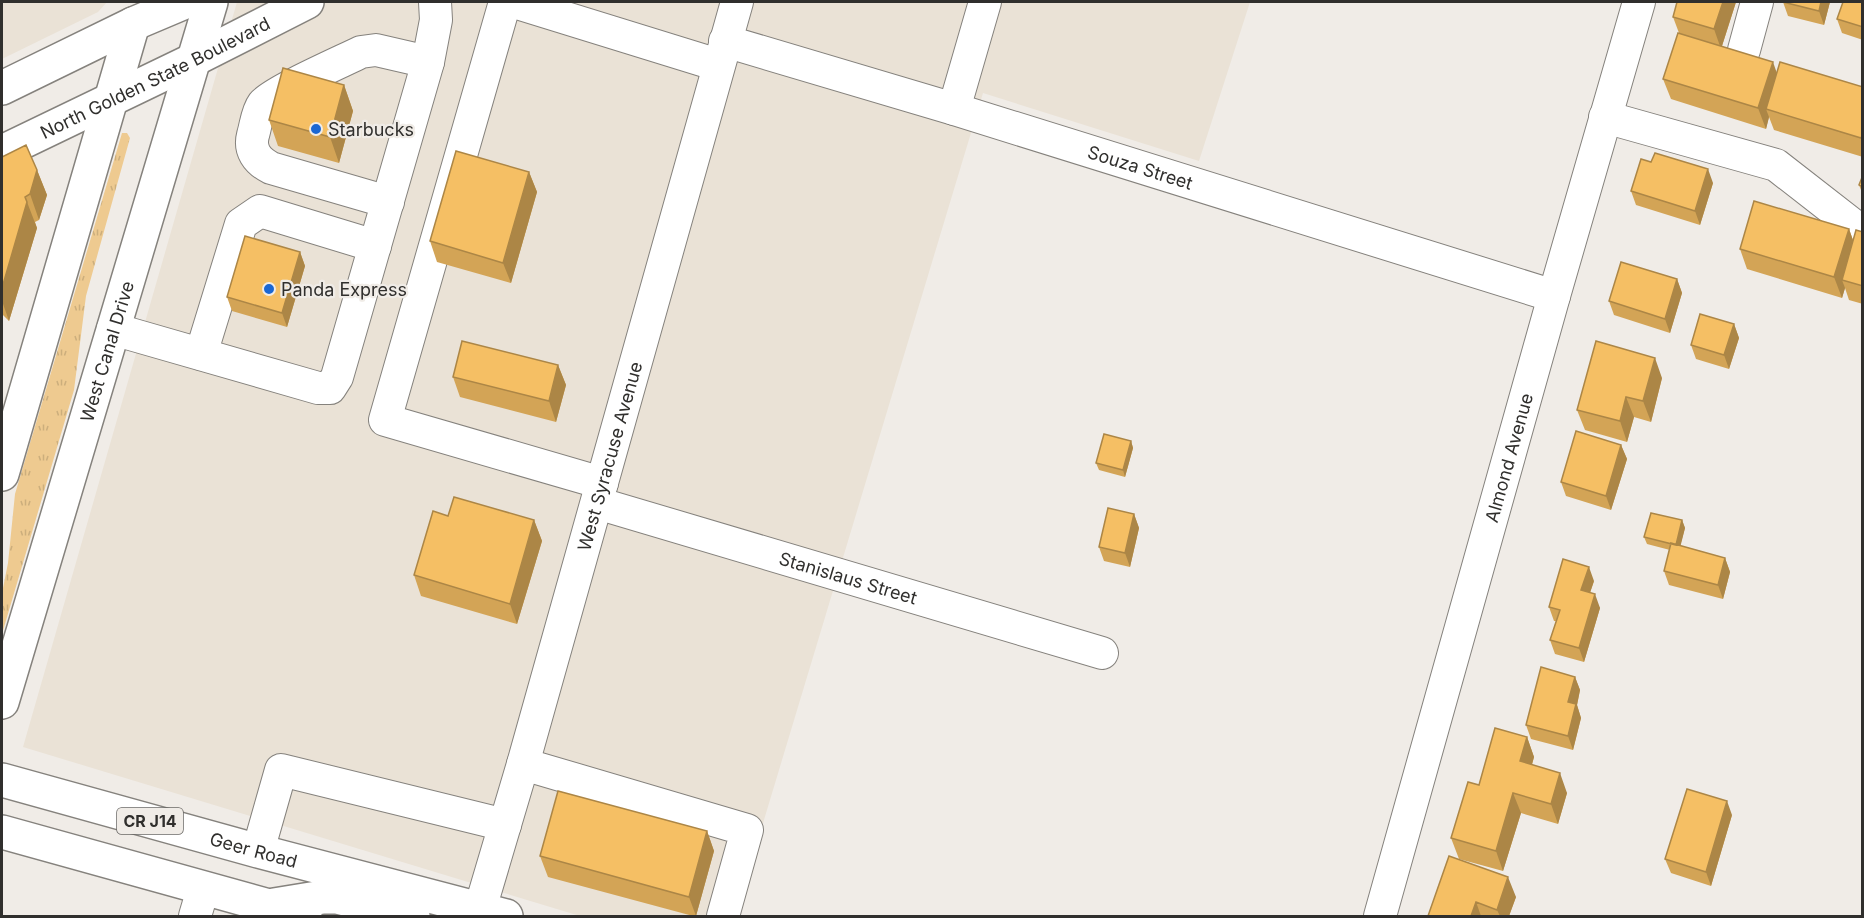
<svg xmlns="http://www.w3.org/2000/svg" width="1864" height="918" font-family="Inter,sans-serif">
<defs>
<pattern id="grass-tufts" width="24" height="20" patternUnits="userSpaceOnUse" patternTransform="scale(1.5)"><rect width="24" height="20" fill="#eeca90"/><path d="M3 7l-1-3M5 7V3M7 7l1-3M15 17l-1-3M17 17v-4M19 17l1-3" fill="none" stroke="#ccae7c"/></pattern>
</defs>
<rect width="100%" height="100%" fill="#f0ece7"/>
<path fill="#eae2d6" d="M2,2h105l-9,10 -96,47z
M237,2h1013l-51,159 -216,-68 -248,823h-155l-557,-169z"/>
<path fill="url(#grass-tufts)" d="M122,133h5l3,5 -44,158 -12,94 -72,244v-41l6,-30 7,-69z"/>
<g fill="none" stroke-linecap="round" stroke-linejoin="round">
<g stroke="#85827d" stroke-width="34">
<g id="minor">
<path d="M505,2l-120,418 217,63"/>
<path d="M514,2l204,63"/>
<path id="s1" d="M725,41l229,68 600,187"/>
<path d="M1744,50l13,-48"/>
<path d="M954,109l31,-107"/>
<path d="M1605,117l171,48 86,67"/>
<path d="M388,202l-117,-34c-14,-7 -22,-18 -18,-33 3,-10 4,-23 10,-31 9,-12 80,-43 98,-52l15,-2 52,12"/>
<path d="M113,329l205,59h12l7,-11 91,-315 8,-42 -1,-18"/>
<path d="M201,354l40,-130 19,-13 115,35"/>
<path id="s2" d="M597,503l505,150"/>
<path d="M523,764l224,66 -24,86"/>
<path d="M258,851l23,-81 224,55"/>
<path id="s3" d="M480,909l43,-145 214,-762"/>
<path d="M195,916l8,-27"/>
<path id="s4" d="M1380,916l174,-620 85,-294"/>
</g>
</g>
<g stroke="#85827d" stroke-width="36">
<g id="major">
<path d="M2,88l131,-64 52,-22"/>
<path id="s5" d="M2,152l191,-92 114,-58"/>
<path d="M2,474l131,-450"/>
<path id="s6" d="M2,702l209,-700"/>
<path id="s7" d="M2,780l256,71 248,65"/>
<path d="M2,832l303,84"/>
<path d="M274,905l49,-8h14l76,19"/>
</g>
</g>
<use href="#minor" stroke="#fff" stroke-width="32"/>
<use href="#major" stroke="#fff" stroke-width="33"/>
</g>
<path fill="#d3a456" d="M1736,2l-14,44 55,28 86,13v70l-89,-27 -5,-13 -3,12 -95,-30 -8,-20 16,-46 -6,-16z
M1783,2h47l-6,23 -36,-9z
M1863,2v38l-21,-7 -5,-14z
M344,85l9,26 -14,52 -61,-17 -9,-26z
M2,157l35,13 10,25 -8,25 -4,2 2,6 -28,93 -7,-7z
M1651,162l62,21 -13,42 -64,-20 -5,-14z
M529,172l8,20 -26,91 -74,-21 -7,-21z
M1863,175v20l-4,-10z
M1849,229l4,11 10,-8v72l-14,-4 -4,-12 -3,10 -95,-29 -7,-20z
M300,252l5,14 -18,61 -55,-16 -5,-14z
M1677,279l5,14 -12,40 -56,-18 -5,-14z
M1734,324l5,14 -10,31 -33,-10 -5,-14z
M558,365l8,20 -10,37 -96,-25 -7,-20z
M1662,378l-11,44 -17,-5 -7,25 -42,-12 -8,-20z
M1131,441l2,7 -8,29 -26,-7 -3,-7z
M1621,445l6,14 -16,51 -45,-14 -5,-14z
M1134,514l5,14 -9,39 -26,-6 -5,-14z
M448,516l86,4 8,21 -25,83 -96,-28 -7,-21z
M1682,520l3,8 -5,18 45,12 5,14 -7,27 -54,-14 -5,-14 6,-21 -23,-6 -3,-7z
M1594,581l-4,12 10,15 -16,54 -29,-8 -5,-14 6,-19h-2l-5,-14z
M1575,677l5,13 -3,15 4,13 -8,32 -42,-11 -5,-14z
M1527,737l7,20 -2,8 35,28 -9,31 -37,-11 -18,58 -44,-12 -8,-21 28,-53z
M1732,815l-21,71 -40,-13 -6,-14z
M707,831l7,20 -18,65h-3l-145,-39 -8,-21z
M1449,856l67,41 -7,19h-81z"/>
<path fill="#ac8646" d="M1723,2h13l-15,47 -7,-20z
M1821,2h9l-6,23 -5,-14z
M1773,62l7,20 -14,27 3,8 -3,12 -8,-21z
M344,85l9,26 -14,52 -9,-26z
M1708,169l5,14 -13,42 -5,-14z
M37,170l10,25 -8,25 -9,-26z
M529,172l8,20 -26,91 -8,-20z
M27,202l10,26 -28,93 -7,-20v-13z
M1849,229l7,20 -14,31 3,8 -3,10 -8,-21z
M300,252l5,14 -18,61 -5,-14z
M1677,279l5,14 -12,40 -5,-14z
M1734,324l5,14 -10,31 -5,-14z
M1655,358l7,20 -11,44 -8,-21z
M558,365l8,20 -10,37 -7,-21z
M1626,397l8,20 -7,25 -7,-21z
M1131,441l2,7 -8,29 -2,-7z
M1621,445l6,14 -16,51 -5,-14z
M1134,514l5,14 -9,39 -5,-14z
M534,520l8,21 -25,83 -7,-20z
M1682,520l3,8 -6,24 -3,-7z
M1725,558l5,14 -7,27 -5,-14z
M1589,567l5,14 -8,23 -5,-14z
M1595,594l5,14 -16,54 -5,-14z
M1575,677l5,13 -3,15 4,13 -8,32 -5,-14v-34z
M1527,737l7,20 -7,24 -7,-20z
M1560,773l7,20 -9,31 -7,-20z
M1513,793l8,20 -18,58 -7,-20z
M1727,801l5,14 -21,71 -5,-14z
M707,831l7,20 -18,65 -7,-19z
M1508,877l8,20 -7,19h-9l-3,-6z
M1476,902l5,14h-10z"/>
<path fill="#f5bf64" stroke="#ac8646" stroke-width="1.5" d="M1677,2h46l-9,27 -41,-12z
M1783,2h38l-2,9z
M1843,2h20v25l-26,-8z
M1678,33l95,29 -15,46 -95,-29z
M1780,62l83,25v46l-2,5 -95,-29z
M283,68l61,17 -14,52 -61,-17z
M26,145l11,25 -7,24 -5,3 2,5 -25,86v-131z
M456,151l73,21 -26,91 -73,-22z
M1655,153l53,16 -13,42 -64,-20 10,-32 10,3z
M1863,175v12l-4,-2z
M1754,201l95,28 -15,48 -94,-28z
M1856,230l7,2v54l-21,-6z
M245,236l55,16 -18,61 -55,-16z
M1621,262l56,17 -12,40 -56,-18z
M1700,314l34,10 -10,31 -33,-10z
M462,341l96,24 -9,36 -96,-24z
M1596,341l59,17 -12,43 -17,-4 -6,24 -43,-11z
M1576,431l45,14 -15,51 -45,-14z
M1104,434l27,7 -8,29 -27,-7z
M454,497l80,23 -24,84 -96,-29 19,-64 15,5z
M1108,508l26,6 -9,39 -26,-6z
M1651,513l31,7 -6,25 -32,-8z
M1671,543l54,15 -7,27 -54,-14z
M1563,559l26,8 -8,23 14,4 -16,54 -29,-8 10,-30 -11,-3z
M1541,667l34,10 -7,25 8,2 -8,32 -42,-11z
M1495,728l32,9 -7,24 40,12 -9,31 -38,-11 -17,58 -45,-13 17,-56 11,3z
M1687,789l40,12 -21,71 -41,-13z
M558,791l149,40 -18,66 -149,-41z
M1449,856l59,21 -11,33 -21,-8 -5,14h-43z"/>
<g fill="#1b67d2" stroke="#f0ece7" stroke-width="2">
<circle cx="316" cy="129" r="6"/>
<circle cx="269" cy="289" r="6"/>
</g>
<g text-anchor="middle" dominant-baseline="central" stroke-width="4.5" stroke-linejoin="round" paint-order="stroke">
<rect fill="#f0ece7" stroke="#6a6865" stroke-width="1.5" x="117" y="808" width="66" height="26" rx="4.5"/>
<g font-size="16" font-weight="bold" fill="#302f2d">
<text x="150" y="821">CR J14</text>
</g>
<g font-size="18" fill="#302f2d" stroke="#f0ece7">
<text stroke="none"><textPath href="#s5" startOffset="170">North Golden State Boulevard</textPath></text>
<text stroke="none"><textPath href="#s1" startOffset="434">Souza Street</textPath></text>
<text stroke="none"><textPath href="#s6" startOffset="366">West Canal Drive</textPath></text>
<text stroke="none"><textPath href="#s3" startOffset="471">West Syracuse Avenue</textPath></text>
<text stroke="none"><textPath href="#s4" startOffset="476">Almond Avenue</textPath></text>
<text stroke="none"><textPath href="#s2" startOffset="262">Stanislaus Street</textPath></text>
<text stroke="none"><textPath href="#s7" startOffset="261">Geer Road</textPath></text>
</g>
<g font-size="18" fill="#302f2d" stroke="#f0ece7" text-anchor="start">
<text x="328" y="129">Starbucks</text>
<text x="281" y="289">Panda Express</text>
</g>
</g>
<rect width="1864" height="918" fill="none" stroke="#302f2d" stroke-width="6"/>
</svg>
